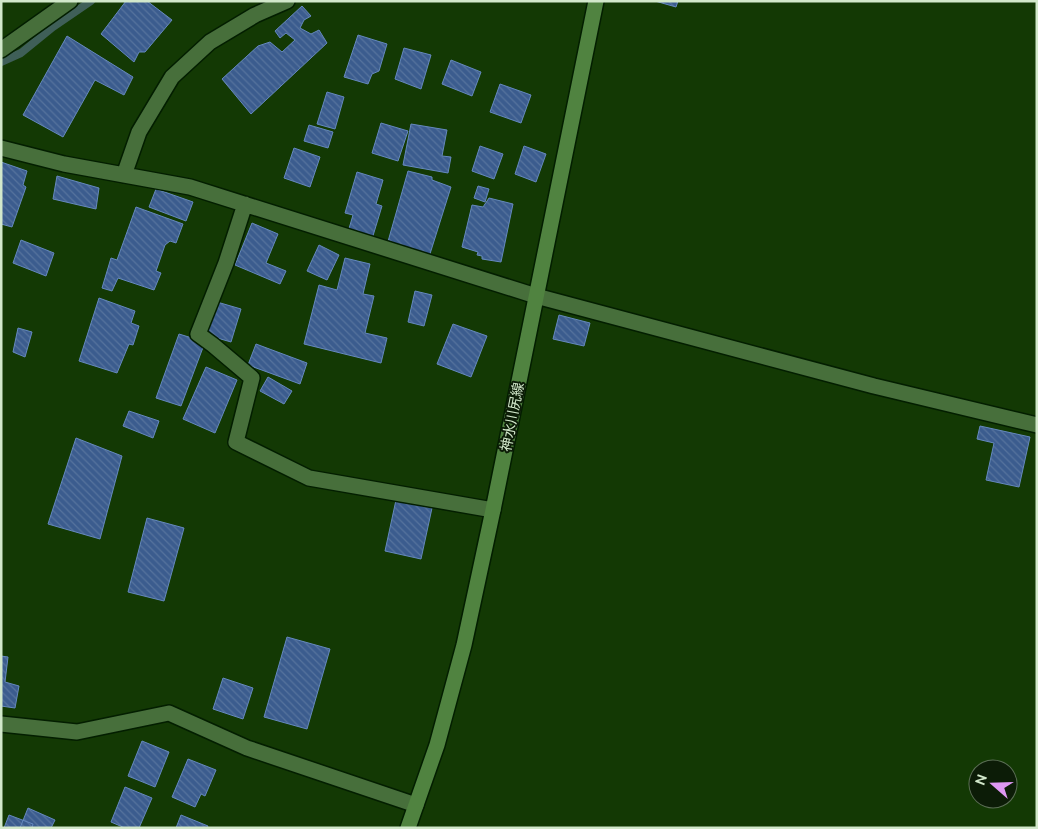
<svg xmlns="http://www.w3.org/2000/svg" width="1038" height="829" font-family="Ubuntu,'Noto Sans JP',sans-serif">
<defs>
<pattern id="building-back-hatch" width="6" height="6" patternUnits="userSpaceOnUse" patternTransform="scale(1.25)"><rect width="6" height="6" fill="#3b5c8e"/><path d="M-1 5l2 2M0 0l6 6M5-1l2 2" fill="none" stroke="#56739d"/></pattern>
</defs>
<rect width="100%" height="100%" fill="#133904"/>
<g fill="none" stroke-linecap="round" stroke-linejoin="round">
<path stroke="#3f5f58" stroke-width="8" d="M1,62l20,-9 32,-26 38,-26"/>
</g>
<path fill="url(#building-back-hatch)" stroke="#6589be" d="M126,1h21l25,19 -27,32h-6l-5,10 -33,-28z
M655,1h23l-2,6z
M302,6l9,10 -7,4 -4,8 11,6 8,-4 8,13 -76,71 -29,-35 36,-33 12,-4 12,10 13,-12 -9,-7 -6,5 -5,-7z
M358,35l29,9 -8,27 -7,3 -4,10 -24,-7z
M67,36l66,41 -9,18 -29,-15 -32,57 -40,-22z
M404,48l27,7 -10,34 -26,-10z
M451,60l30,12 -9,24 -30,-12z
M500,84l31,11 -10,28 -31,-11z
M327,92l17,5 -9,32 -18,-5z
M381,123l27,8 -10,30 -26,-8z
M411,124l36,6 -5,26 9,1 -3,16 -45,-8z
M309,125l24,7 -5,16 -24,-7z
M480,146l23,8 -9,25 -22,-8z
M524,146l22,8 -10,28 -21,-8z
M294,148l26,9 -10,30 -26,-9z
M1,162l26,9 -4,14 3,2 -14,40 -11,-3z
M408,171l24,6v3l19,7 -22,70 -42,-12z
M357,172l26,8 -7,24 6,2 -10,33 -24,-7 5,-17 -8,-2z
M57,176l42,12 -3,21 -43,-10z
M478,186l11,3 -4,13 -11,-4z
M156,189l37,13 -7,19 -37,-14z
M489,198l24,6 -12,58 -19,-3v-3l-5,-1 1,-3 -16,-5 10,-42 11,2z
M136,207l47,17 -7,19 -6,-2 -5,4 -9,26 5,2 -7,17 -36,-12 -6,13 -10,-3 9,-30 6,2z
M252,223l26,11 -12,29 20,8 -6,13 -45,-19z
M21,240l33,13 -8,23 -33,-13z
M319,245l20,10 -12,25 -20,-9z
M345,258l25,6 -7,30 11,2 -9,37 22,5 -6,25 -77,-19 15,-59 18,5z
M415,291l17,4 -8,31 -16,-4z
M99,298l36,13 -4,12 8,3 -6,19 -4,-1 -12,29 -38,-12z
M217,302l24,7 -10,33 -24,-7z
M559,315l31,8 -6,23 -31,-7z
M453,324l34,12 -16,41 -34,-13z
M18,328l14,4 -7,25 -12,-5z
M179,334l26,8 -24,64 -25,-8z
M256,344l51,19 -7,21 -52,-19z
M206,367l31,13 -22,53 -32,-14z
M268,377l24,14 -8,13 -24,-13z
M129,411l30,10 -6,17 -30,-12z
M980,426l50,11 -11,50 -33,-7 8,-37 -17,-4z
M76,438l46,18 -22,83 -52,-15z
M396,500l36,8 -11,51 -36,-8z
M147,518l37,10 -20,73 -36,-9z
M287,637l43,12 -23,80 -43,-12z
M1,656l7,1 -3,25 14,4 -4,22 -14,-2z
M223,678l30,10 -10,31 -30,-10z
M142,741l27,11 -14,35 -27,-11z
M188,759l28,11 -11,26 -4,-2 -6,13 -23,-10z
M125,787l27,11 -13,30h-14l-14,-6z
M28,808l27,12 -4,8h-31z
M9,815l24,9 -1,4h-28z
M181,815l27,11 -1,2h-31z"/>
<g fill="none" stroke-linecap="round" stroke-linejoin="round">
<g stroke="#031e00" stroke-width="18">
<path id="street" d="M1,50l69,-49
M1,148l63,16 126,23 346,109 338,90 163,39
M124,175l15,-43 33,-55 38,-35 45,-27 32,-14
M245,204l-19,59 -28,71 15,11 39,33 -16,64 73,36 184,32
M1,724l76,8 92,-19 78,35 169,57"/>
</g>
<g stroke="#031e00" stroke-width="18">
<path id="secondary" d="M408,828l29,-83 27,-100 29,-135 103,-509"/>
</g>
<use href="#street" stroke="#476f3b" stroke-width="15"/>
<use href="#secondary" stroke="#508340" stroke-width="15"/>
</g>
<g text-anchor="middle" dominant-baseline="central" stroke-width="4" stroke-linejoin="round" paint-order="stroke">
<g font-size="14" fill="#d2e8cb" stroke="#0c1c07">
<text transform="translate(512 417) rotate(-79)">神水川尻線</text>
</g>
</g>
<rect width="1038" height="829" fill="none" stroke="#d2e8cb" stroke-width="5"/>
<g transform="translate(993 784) rotate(290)"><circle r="24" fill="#0c1c07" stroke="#5b6e55"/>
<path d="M0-4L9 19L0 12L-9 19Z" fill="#de98f2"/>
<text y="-8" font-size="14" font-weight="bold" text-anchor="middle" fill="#d2e8cb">N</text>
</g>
</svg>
